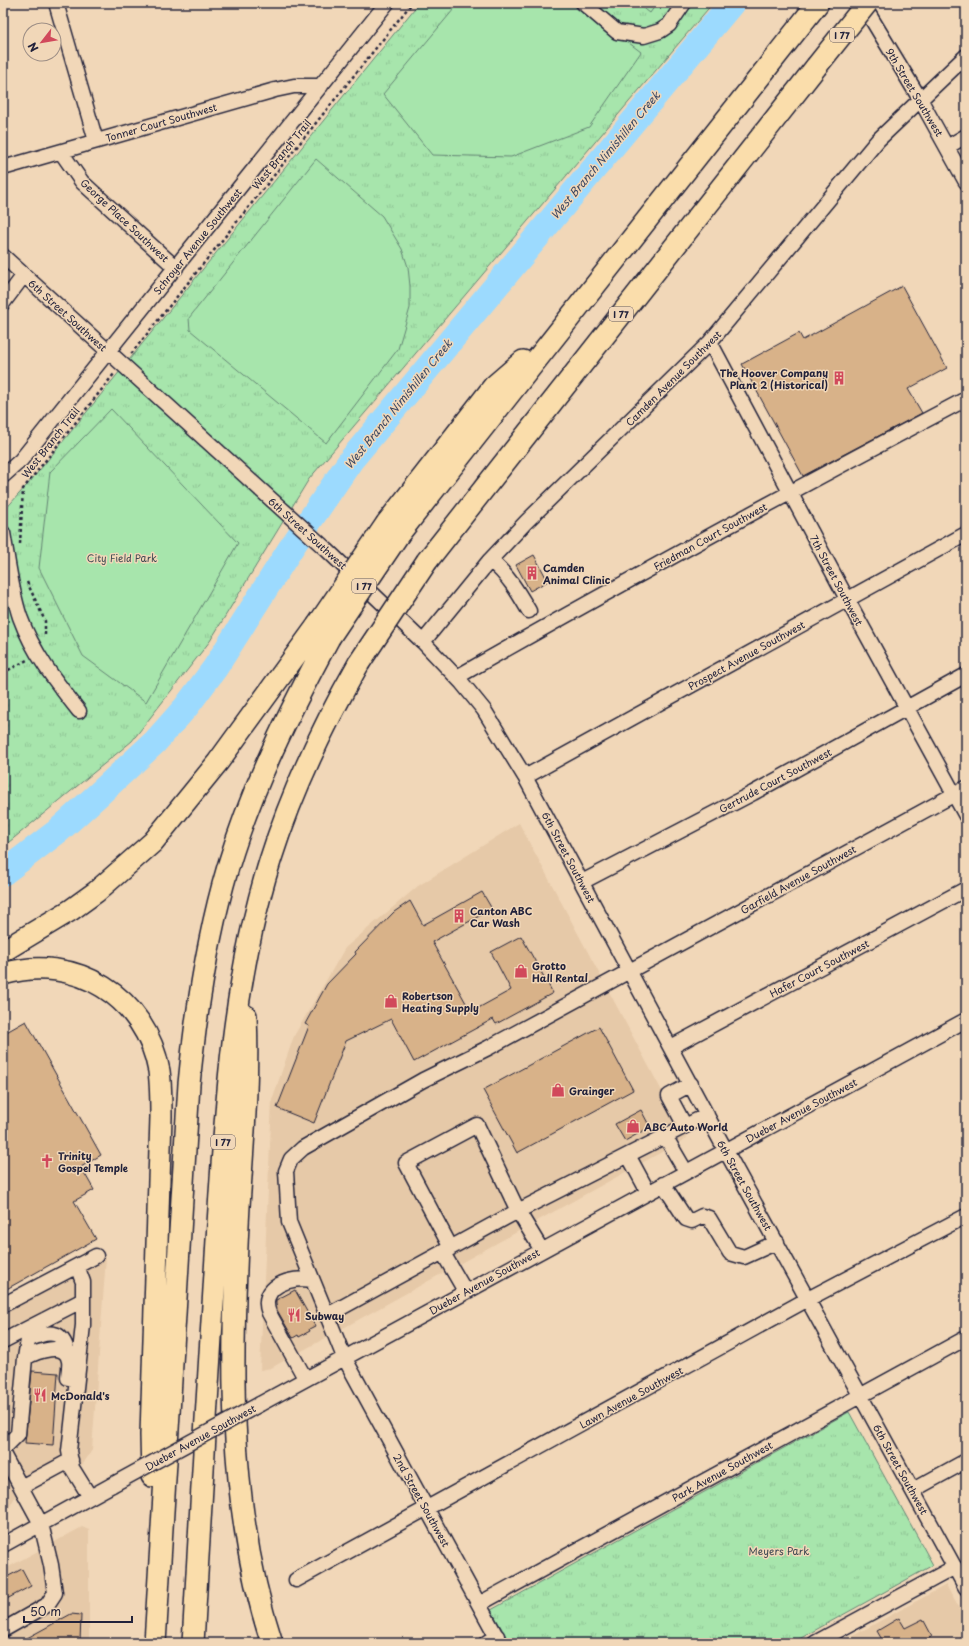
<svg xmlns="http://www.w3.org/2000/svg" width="969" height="1646" font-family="'Playpen Sans',sans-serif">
<defs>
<pattern id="park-tufts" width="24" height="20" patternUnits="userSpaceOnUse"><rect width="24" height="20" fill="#a7e5ac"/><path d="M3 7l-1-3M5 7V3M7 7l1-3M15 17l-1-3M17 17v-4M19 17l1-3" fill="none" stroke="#8fc495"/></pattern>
</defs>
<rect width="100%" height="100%" fill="#f1d7b8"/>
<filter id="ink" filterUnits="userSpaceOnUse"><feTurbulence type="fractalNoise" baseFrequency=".025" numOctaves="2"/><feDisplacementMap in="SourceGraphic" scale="8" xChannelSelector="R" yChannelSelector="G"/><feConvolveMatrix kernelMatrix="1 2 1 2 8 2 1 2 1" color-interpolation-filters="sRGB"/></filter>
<g filter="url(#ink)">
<path fill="#e6c9a8" d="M519,823l168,315 -416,230 -11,2 12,-270 22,-64 51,-88 73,-62z
M106,1257l-14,193 -9,14 -68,33 -8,15 -4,3v-204z
M82,1527l7,3v113h-79l-7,-7v-66z
M946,1585l20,36v22h-126z"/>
<path fill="url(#park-tufts)" stroke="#648474" d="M419,3h294l-404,476 -99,162 -78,100 -129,106v-335l31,-35z
M849,1412l84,153 -141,78h-282l-19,-33z"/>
<path fill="#a7e5ac" stroke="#648474" d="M459,3h117l65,49 -52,75 -78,30 -79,-2 -49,-61z
M637,3h20l-7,10z
M316,159l66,57 20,33 6,18 2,19v22l-12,41 -72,94 -136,-113 -1,-12z
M111,409l127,134 -92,159 -63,-46 -44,-88 11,-96z"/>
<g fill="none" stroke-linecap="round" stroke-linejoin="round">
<path stroke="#9cdafe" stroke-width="26" d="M3,873l55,-42 42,-38 55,-51 31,-35 29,-39 76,-120 60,-88 381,-457"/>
</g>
<path fill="#d8b289" stroke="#22223b" d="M902,286l45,82 -39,21 14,24 -119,63 -61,-112 57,-31 4,7z
M534,555l14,26 -18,10 -14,-26z
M482,892l10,17 -60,33 39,70 40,-22 -20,-38 30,-16 32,57 -57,31 -3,-5 -79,43 -23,-43 -45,22 -32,82 -37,-15 32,-82 -4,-2 22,-40 29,-30 -1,-2 39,-40 16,-11 13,24z
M26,1021l75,134 -20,12 13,23 -20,11 22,38 -93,52v-257z
M599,1027l34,63 -116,63 -34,-63z
M641,1110l9,17 -25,14 -10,-17z
M295,1290l20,36 -6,3 1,2 -11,6 -1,-2 -5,3 -16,-28 -1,-7v-3z
M32,1371l26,2 -5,72 -28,-2z
M22,1569l9,17 -28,15v-22z
M71,1614l10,1 -1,27 -62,1z
M899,1618l6,10 18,-9 9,17 -4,3 3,4h-47l-7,-12z"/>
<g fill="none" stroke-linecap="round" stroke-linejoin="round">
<g stroke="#22223b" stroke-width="17">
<path id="minor" d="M56,3l40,138
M583,3l34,29 27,4 16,-5 9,-6 15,-22
M862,3l58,96 46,83
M947,147l19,-11
M61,152l21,30 94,86
M3,168l272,-78 19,-4h27
M3,256l324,294 96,92 39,41 22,27 41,67 201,374 240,437
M3,303l21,-28
M710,342l137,257 119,217
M3,476l18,-16 366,-457
M3,533c5,28 8,57 17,84 13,36 36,65 59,94
M490,560c18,15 28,32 39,51
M423,642l67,-82 36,-38 184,-180 168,-202 88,-84
M457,677c168,-96 338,-188 509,-278
M525,777l441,-243
M582,882l171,-89 213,-118
M671,1047l295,-158
M685,1126l-16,-30 22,-12
M665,1136l21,36
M628,1155l79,-40
M663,1184l23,35 6,2 10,-5 7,2 21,35 14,4 33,-15
M451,1248l-45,-85 71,-38 41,86 23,38
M443,1253l22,38
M77,1266l6,16v43l-14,126 3,17 18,29
M3,1305l93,-49
M326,1316l190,-104 112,-57 20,37
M3,1341l80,-41
M25,1358l3,-18c25,-12 37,-9 41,20
M305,1378l-36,-65c-11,-27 23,-37 43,-33
M260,1404l706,-384
M5,1447l13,-13 7,-76c11,-6 41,-18 44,3 1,5 -1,12 -1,17
M3,1454l38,70 10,41 4,28 -8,12 -44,25
M21,1487l50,-27
M913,1490l53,-29
M3,1545l109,-60
M296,1580l512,-281 158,-83
M479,1604l487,-266
M486,1643l11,-7
M500,1643l-156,-286 -55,-135 -3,-51 5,-12 12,-11 120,-68 65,-32 478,-260
M815,1643l140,-76"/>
</g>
<g stroke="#22223b" stroke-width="24">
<path id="highway" d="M387,523l107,-137 29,-25
M399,534l419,-531
M427,561l389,-494
M3,951l68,-41 25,-18 57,-50 65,-80 99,-136
M3,974c72,-21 143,23 156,97 2,15 2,31 2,46l-10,318 1,41
M246,1016c3,63 -3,127 -7,190 -8,145 -13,298 33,437
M155,1643l34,-559c7,-72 18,-146 39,-217 24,-80 61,-155 101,-229
M193,1643c8,-134 15,-269 24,-403 8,-127 15,-257 53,-379 22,-70 53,-135 89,-198"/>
</g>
<path stroke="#22223b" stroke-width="2.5" stroke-dasharray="3 3" stroke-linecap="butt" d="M131,354l281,-351
M20,544l3,-55 91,-115
M27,582l18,39v16
M3,673l24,-13"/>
<use href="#minor" stroke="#f1d7b8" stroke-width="14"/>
<use href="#highway" stroke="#faddab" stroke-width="21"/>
<g stroke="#22223b" stroke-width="17" stroke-linecap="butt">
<path id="minor-bridge" d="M112,1485l148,-81"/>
</g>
<g stroke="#22223b" stroke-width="24" stroke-linecap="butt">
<path id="highway-bridge" d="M816,67l51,-64
M317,626l70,-103
M329,638l70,-104
M359,663l68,-102"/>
</g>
<use href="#minor-bridge" stroke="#f1d7b8" stroke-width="14"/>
<use href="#highway-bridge" stroke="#faddab" stroke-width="21"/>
</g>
</g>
<defs>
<g id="building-bare" transform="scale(1.08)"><path d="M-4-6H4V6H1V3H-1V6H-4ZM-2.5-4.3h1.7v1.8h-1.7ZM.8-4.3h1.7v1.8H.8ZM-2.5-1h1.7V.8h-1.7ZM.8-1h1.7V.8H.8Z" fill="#d1495b" stroke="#f1d7b8" stroke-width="2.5" paint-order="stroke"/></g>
<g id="shop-bare" transform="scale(1.08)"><path d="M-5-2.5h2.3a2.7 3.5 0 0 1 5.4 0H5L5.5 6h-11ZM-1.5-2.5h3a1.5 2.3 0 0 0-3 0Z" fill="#d1495b" stroke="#f1d7b8" stroke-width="2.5" paint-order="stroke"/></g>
<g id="church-bare" transform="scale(1.08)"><path d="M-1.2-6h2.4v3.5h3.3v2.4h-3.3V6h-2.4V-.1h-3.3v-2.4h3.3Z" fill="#d1495b" stroke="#f1d7b8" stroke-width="2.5" paint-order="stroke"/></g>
<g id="restaurant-bare" transform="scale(1.08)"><path d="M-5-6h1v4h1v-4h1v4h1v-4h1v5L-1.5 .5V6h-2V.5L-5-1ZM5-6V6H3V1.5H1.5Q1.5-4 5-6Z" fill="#d1495b" stroke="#f1d7b8" stroke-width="2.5" paint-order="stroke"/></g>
</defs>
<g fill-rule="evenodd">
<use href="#building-bare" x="839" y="378"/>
<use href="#building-bare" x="532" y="573"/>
<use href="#building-bare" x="459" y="916"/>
<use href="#shop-bare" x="521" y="971"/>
<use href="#shop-bare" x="391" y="1001"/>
<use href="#shop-bare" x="558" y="1090"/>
<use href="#shop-bare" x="633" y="1126"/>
<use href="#church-bare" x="47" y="1161"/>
<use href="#restaurant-bare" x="294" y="1315"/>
<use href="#restaurant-bare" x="40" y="1395"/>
</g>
<g text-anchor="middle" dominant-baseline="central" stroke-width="3" stroke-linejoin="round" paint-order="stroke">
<g fill="#f1d7b8" stroke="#605860" stroke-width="1">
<rect x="830" y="28" width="24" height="14" rx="3"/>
<rect x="609" y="307" width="24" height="14" rx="3"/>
<rect x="352" y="579" width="24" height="14" rx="3"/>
<rect x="211" y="1135" width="24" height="14" rx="3"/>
</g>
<g font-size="9" font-weight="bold" fill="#22223b">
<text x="842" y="35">I 77</text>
<text x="621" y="314">I 77</text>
<text x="364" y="586">I 77</text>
<text x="223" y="1142">I 77</text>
</g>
<g font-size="10" fill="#22223b" stroke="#f1d7b8">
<text transform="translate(915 92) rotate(59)">9th Street Southwest</text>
<text transform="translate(161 122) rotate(-16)">Tonner Court Southwest</text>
<text transform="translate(281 154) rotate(-51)">West Branch Trail</text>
<text transform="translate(125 220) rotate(43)">George Place Southwest</text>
<text transform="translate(197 241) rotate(-51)">Schroyer Avenue Southwest</text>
<text transform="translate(68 315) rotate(42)">6th Street Southwest</text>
<text transform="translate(673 378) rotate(-45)">Camden Avenue Southwest</text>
<text transform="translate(50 442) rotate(-52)">West Branch Trail</text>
<text transform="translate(308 533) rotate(42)">6th Street Southwest</text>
<text transform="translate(710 536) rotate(-29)">Friedman Court Southwest</text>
<text transform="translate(837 580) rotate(62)">7th Street Southwest</text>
<text transform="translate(746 655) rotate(-29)">Prospect Avenue Southwest</text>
<text transform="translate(775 780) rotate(-28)">Gertrude Court Southwest</text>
<text transform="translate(569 857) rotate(62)">6th Street Southwest</text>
<text transform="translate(798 879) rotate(-29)">Garfield Avenue Southwest</text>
<text transform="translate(819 968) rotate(-28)">Hafer Court Southwest</text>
<text transform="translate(801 1110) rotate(-28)">Dueber Avenue Southwest</text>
<text transform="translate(745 1185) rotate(61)">6th Street Southwest</text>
<text transform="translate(484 1281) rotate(-29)">Dueber Avenue Southwest</text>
<text transform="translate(631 1397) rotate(-29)">Lawn Avenue Southwest</text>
<text transform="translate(200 1437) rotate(-29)">Dueber Avenue Southwest</text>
<text transform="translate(901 1469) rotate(61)">6th Street Southwest</text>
<text transform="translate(722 1471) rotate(-29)">Park Avenue Southwest</text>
<text transform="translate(422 1500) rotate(61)">2nd Street Southwest</text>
</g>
<g font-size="10" font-weight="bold" fill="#22223b" stroke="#f1d7b8" text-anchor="start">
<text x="828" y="372" text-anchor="end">The Hoover Company<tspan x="828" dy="12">Plant 2 (Historical)</tspan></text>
<text x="543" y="567">Camden<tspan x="543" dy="12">Animal Clinic</tspan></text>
<text x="470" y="910">Canton ABC<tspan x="470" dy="12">Car Wash</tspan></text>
<text x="532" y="965">Grotto<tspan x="532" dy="12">Hall Rental</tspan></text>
<text x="402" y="995">Robertson<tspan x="402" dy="12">Heating Supply</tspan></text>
<text x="569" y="1090">Grainger</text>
<text x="644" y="1126">ABC Auto World</text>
<text x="58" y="1155">Trinity<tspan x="58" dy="12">Gospel Temple</tspan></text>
<text x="305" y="1315">Subway</text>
<text x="51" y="1395">McDonald's</text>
</g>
<g font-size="10" fill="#3d4952" stroke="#f1d7b8">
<text x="122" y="557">City Field Park</text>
<text x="779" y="1550">Meyers Park</text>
</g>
<g font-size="11" font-style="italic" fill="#3a4762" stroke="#f1d7b8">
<text transform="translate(605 155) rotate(-50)">West Branch Nimishillen Creek</text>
<text transform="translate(398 404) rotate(-51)">West Branch Nimishillen Creek</text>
</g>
</g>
<rect width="969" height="1646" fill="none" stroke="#f1d7b8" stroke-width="16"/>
<rect x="8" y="8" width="953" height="1630" fill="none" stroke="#22223b" stroke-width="1.5" filter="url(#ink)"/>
<g transform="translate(42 42) rotate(239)"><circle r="19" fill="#f1d7b8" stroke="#9e8f86"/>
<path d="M0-3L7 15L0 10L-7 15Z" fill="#d1495b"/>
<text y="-6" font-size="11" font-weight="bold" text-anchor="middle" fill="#22223b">N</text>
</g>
<path d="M24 1616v6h108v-6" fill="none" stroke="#22223b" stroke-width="2"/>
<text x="30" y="1616" font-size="12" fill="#22223b" stroke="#f1d7b8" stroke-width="3" paint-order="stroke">50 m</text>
</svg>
